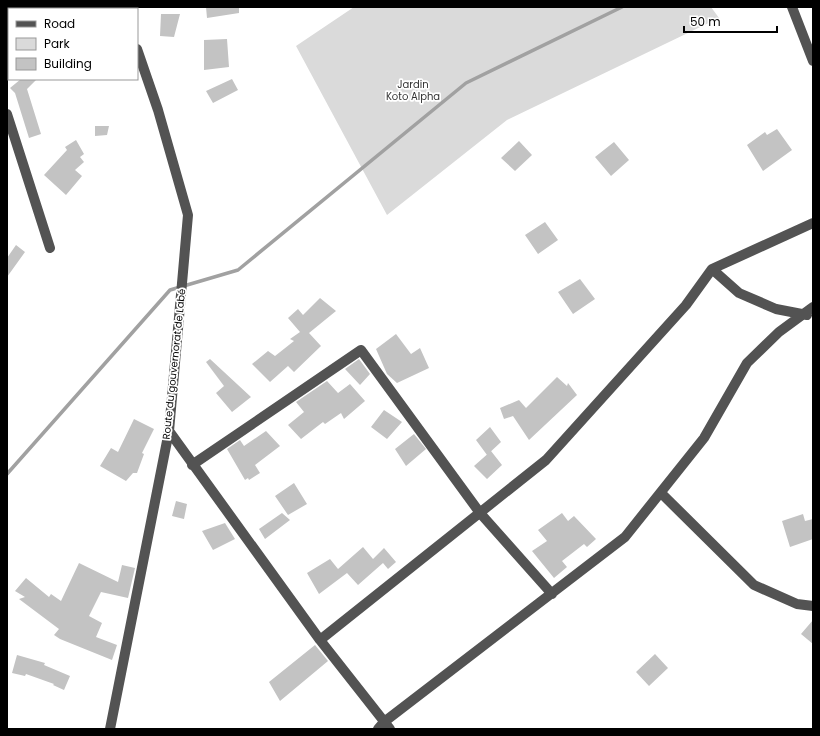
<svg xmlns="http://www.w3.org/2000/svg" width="820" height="736" font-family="Poppins,sans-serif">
<rect width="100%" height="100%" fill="#fff"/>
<path fill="#dadada" d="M354,7h357l8,11 -212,102 -120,95 -91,-169z"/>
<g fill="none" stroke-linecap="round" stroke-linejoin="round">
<path stroke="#a1a1a1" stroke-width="3.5" d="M7,474l163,-184 68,-20 228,-187 156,-76"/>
</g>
<path fill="#c3c3c3" d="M206,7h33v6l-32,5z
M161,14h19l-6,23 -14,-1z
M227,39l2,28 -25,3v-30z
M21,79h16l-10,10 14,45 -12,4 -14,-45 -5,-5z
M232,79l6,11 -25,13 -7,-12z
M95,126h14l-2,9 -12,1z
M777,129l15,21 -29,21 -16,-26 18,-13 2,3z
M76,140l8,14 -4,3 4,5 -9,8 7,6 -16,19 -22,-20 23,-25 -2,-3z
M519,141l13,14 -17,16 -14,-13z
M614,142l15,18 -18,16 -16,-19z
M545,222l13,18 -20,14 -13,-19z
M16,245l9,7 -18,25v-19z
M580,279l15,20 -22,15 -15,-22z
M320,298l16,13 -27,22 12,13 -27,26 -6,-6 -18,16 -18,-18 16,-13 7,5 19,-15 -4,-2 10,-7 -12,-14 10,-9 5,6z
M396,334l15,20 9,-6 9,20 -32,15 -10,-9 -11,-25z
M210,359l41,38 -19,15 -16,-19 8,-7 -18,-24z
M359,359l11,15 -10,11 -15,-16z
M557,377l10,9 1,-3 9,12 -48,45 -16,-24 -9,3 -4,-11 19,-8 7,8z
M327,381l11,12 12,-9 15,17 -21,18 -3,-6 -16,11 -2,-2 -22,17 -13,-14 16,-13 -8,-10z
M384,410l18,12 -15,17 -16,-12z
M134,419l20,10 -12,24 2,1 -7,19h-4l-7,8 -26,-15 11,-18 7,4z
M490,427l11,15 -14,13 -11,-15z
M266,431l14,15 -25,19 5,8 -11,7 -1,-2 -3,2 -18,-31 13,-9 4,6z
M414,434l12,15 -20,17 -11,-17z
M491,451l11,14 -15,14 -13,-13z
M294,483l13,21 -19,11 -13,-19z
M176,501l11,3 -3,15 -12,-3z
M282,513l8,7 -25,19 -6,-10z
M562,513l6,8 6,-5 22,23 -9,8 -3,-3 -22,17 5,6 -13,11 -22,-27 15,-10 -9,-11z
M803,514l2,7 8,-2v20l-23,8 -8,-26z
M225,523l10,16 -22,11 -11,-19z
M363,547l10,12 11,-11 12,14 -8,7 -5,-6 -25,22 -11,-12 -28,21 -12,-21 23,-14 8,10z
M79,563l39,19 4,-17 13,3 -7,30 -27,-6 -12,24 13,7 -6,14 21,8 -5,15 -52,-21 -6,-4 5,-6 -40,-30 6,-2 -10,-6 11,-13 23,19 2,-3 10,7z
M813,620v24l-12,-10z
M315,645l13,16 -48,40 -11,-19z
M655,654l13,14 -19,18 -13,-14z
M17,655l28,8 -1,2 26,11 -6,14 -11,-5 1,-1 -28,-10 -1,2 -13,-3z"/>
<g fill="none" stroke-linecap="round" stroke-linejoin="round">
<path stroke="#535353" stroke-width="10" d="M122,7l1,2
M792,7l21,54
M56,9l5,-2
M7,31l2,-1
M7,114l43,134
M712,269l27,24 37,16 31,6
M169,431l151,209 70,89
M192,465l169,-115 119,163 72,81
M661,493l93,92 43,19 16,2
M320,640l226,-180 140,-155 26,-36 101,-46
M110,729l59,-298 19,-216 -30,-105 -21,-61
M378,729l6,-7 241,-185 79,-99 43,-75 32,-31 34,-25"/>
</g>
<g text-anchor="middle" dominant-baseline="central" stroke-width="3.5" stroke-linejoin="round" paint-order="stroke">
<g font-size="10" fill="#313131" stroke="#fff">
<text x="413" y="84">Jardin<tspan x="413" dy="12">Koto Alpha</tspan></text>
</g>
<g font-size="10" fill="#000" stroke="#fff">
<text transform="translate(174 364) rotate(-84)">Route du gouvernorat de Labé</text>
</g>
</g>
<rect width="820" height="736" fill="none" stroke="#000000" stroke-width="16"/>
<rect x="8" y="8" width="130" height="72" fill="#ffffff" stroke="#999999"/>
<rect x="16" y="21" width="20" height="6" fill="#535353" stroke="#999999"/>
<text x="44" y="28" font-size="12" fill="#000000">Road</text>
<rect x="16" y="38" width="20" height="12" fill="#dadada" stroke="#999999"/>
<text x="44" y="48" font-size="12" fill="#000000">Park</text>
<rect x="16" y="58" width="20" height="12" fill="#c3c3c3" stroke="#999999"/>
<text x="44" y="68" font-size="12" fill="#000000">Building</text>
<path d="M684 26v6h93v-6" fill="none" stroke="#000000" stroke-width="2"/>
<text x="690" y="26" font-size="12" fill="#000000" stroke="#ffffff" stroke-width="3" paint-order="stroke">50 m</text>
</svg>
